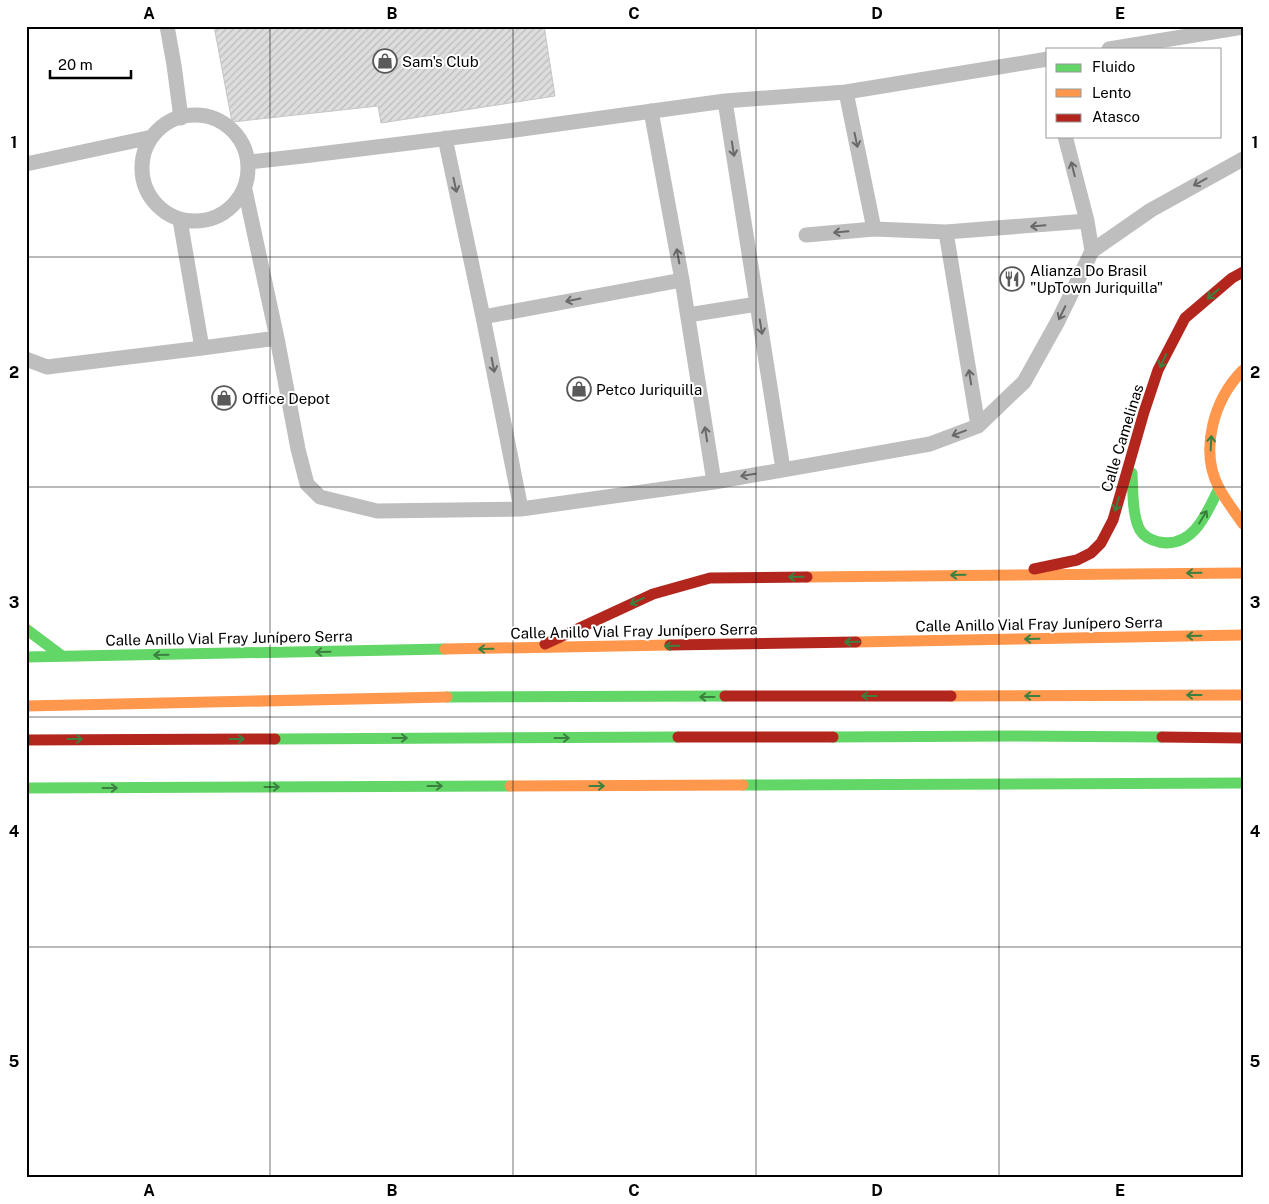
<svg xmlns="http://www.w3.org/2000/svg" width="1269" height="1204" font-family="'Public Sans',sans-serif">
<defs>
<pattern id="building-hatch" width="6" height="6" patternUnits="userSpaceOnUse" patternTransform="scale(1.25)"><rect width="6" height="6" fill="#ddd"/><path d="M-1 1l2-2M0 6l6-6M5 7l2-2" fill="none" stroke="#bcbcbc"/></pattern>
</defs>
<rect width="100%" height="100%" fill="#fff"/>
<path fill="url(#building-hatch)" stroke="#c5c5c5" d="M214,26h330l11,70 -174,27 -3,-17 -146,16z"/>
<g fill="none" stroke-linecap="round" stroke-linejoin="round">
<path stroke="#bebebe" stroke-width="15" d="M167,26l7,39 7,53
M1109,49l134,-22
M846,92l28,137
M725,101l58,368
M651,111l31,169 32,202
M142 168a53 53 0 1 1 106 0a53 53 0 1 1-106 0Z
M1065,136l22,85 5,30
M445,138l38,179 38,192
M249,162l54,-6 212,-26 210,-29 121,-9 202,-33
M26,164l126,-27
M245,190l32,148 21,111 9,35 13,13 57,14 144,-2 193,-27 216,-38 48,-18 46,-44 34,-61 34,-70 59,-41 92,-51
M180,220l22,128 75,-10
M946,232l32,194
M806,235l68,-6 72,3 141,-11
M688,315l69,-11
M483,317l199,-37
M26,359l21,8 155,-19"/>
<path stroke="#63d668" stroke-width="11" d="M1132,473c1,16 0,43 8,57 4,7 11,10 19,12 34,7 48,-29 60,-54
M26,629l36,27
M26,657l419,-8
M447,697l278,-1
M833,737l182,-1 147,1
M275,739l403,-2
M743,785l500,-2
M26,788l484,-2"/>
<path stroke="#ff974d" stroke-width="11" d="M1243,370c-29,29 -44,80 -24,118 7,13 16,24 24,36
M807,577l436,-4
M856,642l387,-7
M445,649l225,-4
M951,696l292,-1
M26,706l421,-9
M510,786l233,-1"/>
<path stroke="#b3261e" stroke-width="11" d="M1034,569l43,-9 14,-7 10,-10 12,-23 31,-108 14,-42 27,-52 47,-40 11,-6
M545,644l108,-50 57,-16 97,-1
M670,645l186,-3
M725,696h226
M678,737h155
M1162,737l81,1
M26,740l249,-1"/>
</g>
<defs><path id="oneway-shaft" d="M-6 0H5M1.5-3L5.5 0L1.5 3" fill="none" stroke-width="1.6" stroke-linecap="round" stroke-linejoin="round" transform="scale(1.25)"/></defs>
<g stroke="#686868">
<use href="#oneway-shaft" transform="translate(856 140) rotate(78)"/>
<use href="#oneway-shaft" transform="translate(733 149) rotate(81)"/>
<use href="#oneway-shaft" transform="translate(1073 169) rotate(-104)"/>
<use href="#oneway-shaft" transform="translate(1200 182) rotate(151)"/>
<use href="#oneway-shaft" transform="translate(455 185) rotate(78)"/>
<use href="#oneway-shaft" transform="translate(1038 226) rotate(175)"/>
<use href="#oneway-shaft" transform="translate(841 232) rotate(175)"/>
<use href="#oneway-shaft" transform="translate(678 256) rotate(-100)"/>
<use href="#oneway-shaft" transform="translate(573 300) rotate(169)"/>
<use href="#oneway-shaft" transform="translate(1062 313) rotate(116)"/>
<use href="#oneway-shaft" transform="translate(761 327) rotate(81)"/>
<use href="#oneway-shaft" transform="translate(493 365) rotate(79)"/>
<use href="#oneway-shaft" transform="translate(970 377) rotate(-99)"/>
<use href="#oneway-shaft" transform="translate(959 433) rotate(159)"/>
<use href="#oneway-shaft" transform="translate(706 434) rotate(-99)"/>
<use href="#oneway-shaft" transform="translate(748 475) rotate(170)"/>
</g>
<g stroke="#3b803e">
<use href="#oneway-shaft" transform="translate(1213 294) rotate(140)"/>
<use href="#oneway-shaft" transform="translate(1163 361) rotate(116)"/>
<use href="#oneway-shaft" transform="translate(1211 443) rotate(-87)"/>
<use href="#oneway-shaft" transform="translate(1117 504) rotate(106)"/>
<use href="#oneway-shaft" transform="translate(1203 517) rotate(-59)"/>
<use href="#oneway-shaft" transform="translate(1194 573) rotate(179)"/>
<use href="#oneway-shaft" transform="translate(958 575) rotate(179)"/>
<use href="#oneway-shaft" transform="translate(796 577) rotate(179)"/>
<use href="#oneway-shaft" transform="translate(637 601) rotate(155)"/>
<use href="#oneway-shaft" transform="translate(1194 636) rotate(179)"/>
<use href="#oneway-shaft" transform="translate(1032 639) rotate(179)"/>
<use href="#oneway-shaft" transform="translate(852 642) rotate(179)"/>
<use href="#oneway-shaft" transform="translate(672 646) rotate(179)"/>
<use href="#oneway-shaft" transform="translate(486 649) rotate(179)"/>
<use href="#oneway-shaft" transform="translate(323 652) rotate(179)"/>
<use href="#oneway-shaft" transform="translate(161 655) rotate(179)"/>
<use href="#oneway-shaft" transform="translate(1194 695) rotate(180)"/>
<use href="#oneway-shaft" transform="translate(869 696) rotate(180)"/>
<use href="#oneway-shaft" transform="translate(1032 696) rotate(180)"/>
<use href="#oneway-shaft" transform="translate(707 697) rotate(180)"/>
<use href="#oneway-shaft" transform="translate(400 738)"/>
<use href="#oneway-shaft" transform="translate(562 738)"/>
<use href="#oneway-shaft" transform="translate(75 739)"/>
<use href="#oneway-shaft" transform="translate(237 739)"/>
<use href="#oneway-shaft" transform="translate(435 786)"/>
<use href="#oneway-shaft" transform="translate(597 786)"/>
<use href="#oneway-shaft" transform="translate(272 787)"/>
<use href="#oneway-shaft" transform="translate(110 788)"/>
</g>
<path fill="none" stroke="#000" stroke-width="1" stroke-opacity="0.55" d="M270,26v1152M513,26v1152M756,26v1152M999,26v1152M26,257h1217M26,487h1217M26,717h1217M26,947h1217"/>
<defs>
<g id="shop-ring" transform="scale(1.25)"><circle r="9.5" fill="#fff" stroke="#595959" stroke-width="1.5"/><path d="M-5-2.5h2.3a2.7 3.5 0 0 1 5.4 0H5L5.5 6h-11ZM-1.5-2.5h3a1.5 2.3 0 0 0-3 0Z" fill="#595959"/></g>
<g id="restaurant-ring" transform="scale(1.25)"><circle r="9.5" fill="#fff" stroke="#595959" stroke-width="1.5"/><path d="M-5-6h1v4h1v-4h1v4h1v-4h1v5L-1.5 .5V6h-2V.5L-5-1ZM5-6V6H3V1.5H1.5Q1.5-4 5-6Z" fill="#595959"/></g>
</defs>
<g fill-rule="evenodd">
<use href="#shop-ring" x="385" y="61"/>
<use href="#restaurant-ring" x="1012" y="279"/>
<use href="#shop-ring" x="579" y="389"/>
<use href="#shop-ring" x="224" y="398"/>
</g>
<g text-anchor="middle" dominant-baseline="central" stroke-width="4" stroke-linejoin="round" paint-order="stroke">
<g font-size="15" fill="#000" stroke="#fff" text-anchor="start">
<text x="402" y="61">Sam's Club</text>
<text x="1030" y="270">Alianza Do Brasil<tspan x="1030" dy="17">"UpTown Juriquilla"</tspan></text>
<text x="596" y="389">Petco Juriquilla</text>
<text x="242" y="398">Office Depot</text>
</g>
<g font-size="15" fill="#000" stroke="#fff">
<text transform="translate(1122 438) rotate(-73)">Calle Camelinas</text>
<text transform="translate(1039 624) rotate(-1)">Calle Anillo Vial Fray Junípero Serra</text>
<text transform="translate(634 631) rotate(-1)">Calle Anillo Vial Fray Junípero Serra</text>
<text transform="translate(229 638) rotate(-1)">Calle Anillo Vial Fray Junípero Serra</text>
</g>
</g>
<rect width="1269" height="1204" fill="none" stroke="#ffffff" stroke-width="55"/>
<rect x="1046" y="48" width="175" height="90" fill="#ffffff" stroke="#999999"/>
<rect x="1056" y="64" width="25" height="8" fill="#63d668" stroke="#999999"/>
<text x="1092" y="72" font-size="15" fill="#000000">Fluido</text>
<rect x="1056" y="89" width="25" height="8" fill="#ff974d" stroke="#999999"/>
<text x="1092" y="98" font-size="15" fill="#000000">Lento</text>
<rect x="1056" y="114" width="25" height="8" fill="#b3261e" stroke="#999999"/>
<text x="1092" y="122" font-size="15" fill="#000000">Atasco</text>
<path d="M50 70v8h81v-8" fill="none" stroke="#000000" stroke-width="2.5"/>
<text x="58" y="70" font-size="15" fill="#000000" stroke="#ffffff" stroke-width="4" paint-order="stroke">20 m</text>
<rect x="28" y="28" width="1214" height="1148" fill="none" stroke="#000" stroke-width="2"/>
<g font-size="16" text-anchor="middle" font-weight="bold" fill="#000">
<text x="149" y="19">A</text>
<text x="392" y="19">B</text>
<text x="634" y="19">C</text>
<text x="877" y="19">D</text>
<text x="1120" y="19">E</text>
<text x="14" y="148">1</text>
<text x="1255" y="148">1</text>
<text x="14" y="378">2</text>
<text x="1255" y="378">2</text>
<text x="14" y="608">3</text>
<text x="1255" y="608">3</text>
<text x="14" y="837">4</text>
<text x="1255" y="837">4</text>
<text x="14" y="1067">5</text>
<text x="1255" y="1067">5</text>
<text x="149" y="1196">A</text>
<text x="392" y="1196">B</text>
<text x="634" y="1196">C</text>
<text x="877" y="1196">D</text>
<text x="1120" y="1196">E</text>
</g>
</svg>
